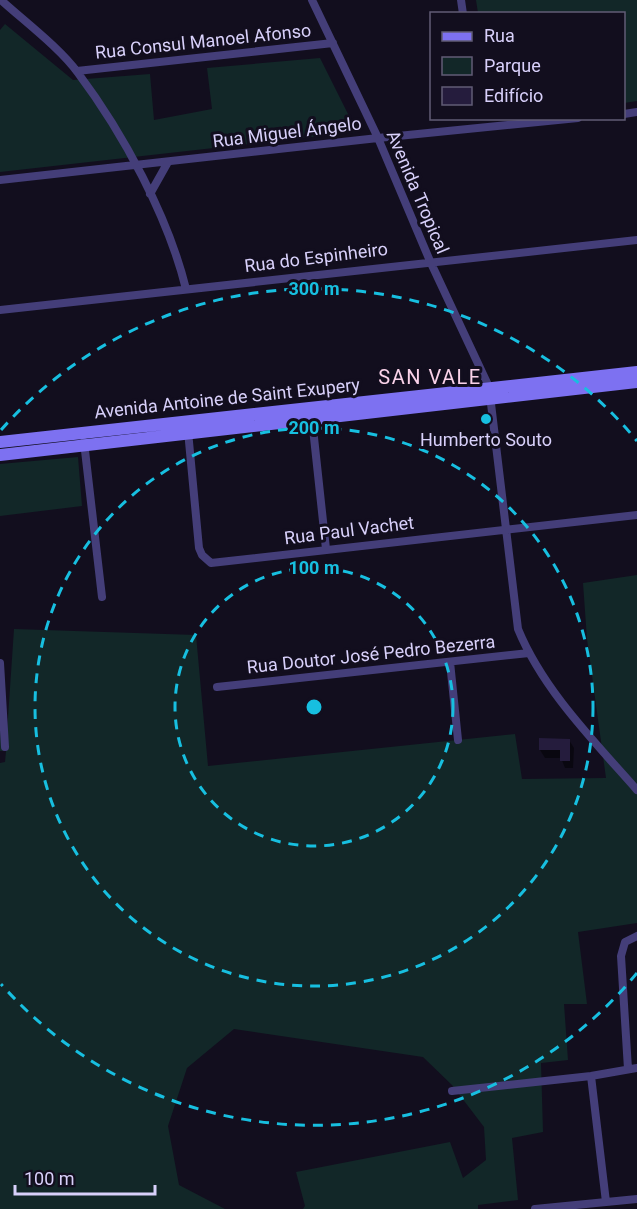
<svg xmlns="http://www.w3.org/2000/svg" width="637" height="1209" font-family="Roboto,sans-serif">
<rect width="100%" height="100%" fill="#120e1e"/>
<path fill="#122728" d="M476,0h161v101l-13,2v-89l-146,-1z
M5,24l68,56 77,-6 4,46 58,-11 -5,-41 113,-10 37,74 -357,40v-142z
M78,457l4,49 -82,10v-52z
M637,575v348l-59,9 9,72h-23l4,56 -27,3 2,69 -31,6 6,62 -40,5v4h-175l2,-3 -9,-34 154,-30 13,36 23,-18 -2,-33 -32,-42 -29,-28 -189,-28 -47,39 -19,58 11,59 46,24h-225v-446l5,-1 1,-11h-6v-51l6,47 8,-118 182,6 12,131 307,-32 7,45 84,-1 -19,-139 -4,-56z"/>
<path fill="#0007" d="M569,740l5,8 -1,20h-8l-4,-10h-16l-5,-8z"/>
<path fill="#251c3d" d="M539,738l31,1v22h-10v-11h-21z"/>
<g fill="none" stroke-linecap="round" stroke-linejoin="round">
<path stroke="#443e79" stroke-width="8" d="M1,0c23,21 59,48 77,73 45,60 90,143 108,216
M312,0l66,138 52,123 59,126 29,242c25,61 76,112 119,161
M461,0l2,14
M77,71l256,-28
M624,114l13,-2
M0,180l378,-42 200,-20
M150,194l18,-32
M0,310l637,-70
M312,419l14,130
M188,431l11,117 3,7 9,8 426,-48
M84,442l18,155
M450,662l8,78
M0,663l5,84
M217,687l312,-34
M628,1069l-7,-113 4,-14 12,-6
M591,1076l15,126
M452,1091l139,-15 46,-8
M535,1209l102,-10"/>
<path stroke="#7d71f1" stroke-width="12" d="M0,442l637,-70
M0,455l637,-73"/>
</g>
<g fill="none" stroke="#17bfe0" stroke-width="3" stroke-dasharray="10 8">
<circle cx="314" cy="707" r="139"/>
<circle cx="314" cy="707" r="279"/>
<path d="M637 973A418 418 0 0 1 1 984M1 430A418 418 0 0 1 637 441"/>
</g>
<circle fill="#17bfe0" stroke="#120e1e" stroke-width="2" cx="486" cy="419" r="6"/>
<g text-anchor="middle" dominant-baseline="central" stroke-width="6" stroke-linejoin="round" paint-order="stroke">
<g font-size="18" fill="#d8d0fa" stroke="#120e1e">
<text transform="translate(203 41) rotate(-6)">Rua Consul Manoel Afonso</text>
<text transform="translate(287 132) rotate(-7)">Rua Miguel Ángelo</text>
<text transform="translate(418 192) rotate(67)">Avenida Tropical</text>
<text transform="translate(316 257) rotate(-7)">Rua do Espinheiro</text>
<text transform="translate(227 398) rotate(-6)">Avenida Antoine de Saint Exupery</text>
<text transform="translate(349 530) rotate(-7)">Rua Paul Vachet</text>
<text transform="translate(371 654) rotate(-6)">Rua Doutor José Pedro Bezerra</text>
</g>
<g font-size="18" fill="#d8d0fa" stroke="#120e1e">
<text x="486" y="439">Humberto Souto</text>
</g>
<g font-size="20" letter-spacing="1.5" fill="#fad2e9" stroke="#120e1e">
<text x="430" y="377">SAN VALE</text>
</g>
</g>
<circle cx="314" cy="707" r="9" fill="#17bfe0" stroke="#120e1e" stroke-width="3"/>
<g font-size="18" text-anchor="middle" font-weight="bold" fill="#17bfe0" stroke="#120e1e" stroke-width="6" stroke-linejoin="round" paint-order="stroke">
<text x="314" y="295">300 m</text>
<text x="314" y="434">200 m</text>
<text x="314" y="574">100 m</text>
</g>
<rect x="430" y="12" width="195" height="108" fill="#120e1e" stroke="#615c76" stroke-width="1.5"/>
<rect x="442" y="32" width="30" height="9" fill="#7d71f1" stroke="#615c76" stroke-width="1.5"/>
<text x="484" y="42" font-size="18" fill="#d8d0fa">Rua</text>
<rect x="442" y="57" width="30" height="18" fill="#122728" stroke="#615c76" stroke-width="1.5"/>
<text x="484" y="72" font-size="18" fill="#d8d0fa">Parque</text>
<rect x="442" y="87" width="30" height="18" fill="#251c3d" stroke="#615c76" stroke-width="1.5"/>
<text x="484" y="102" font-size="18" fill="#d8d0fa">Edifício</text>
<path d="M15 1185v9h140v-9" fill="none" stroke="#d8d0fa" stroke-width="3"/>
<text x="24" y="1185" font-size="18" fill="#d8d0fa" stroke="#120e1e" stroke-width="4.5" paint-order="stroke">100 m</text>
</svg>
